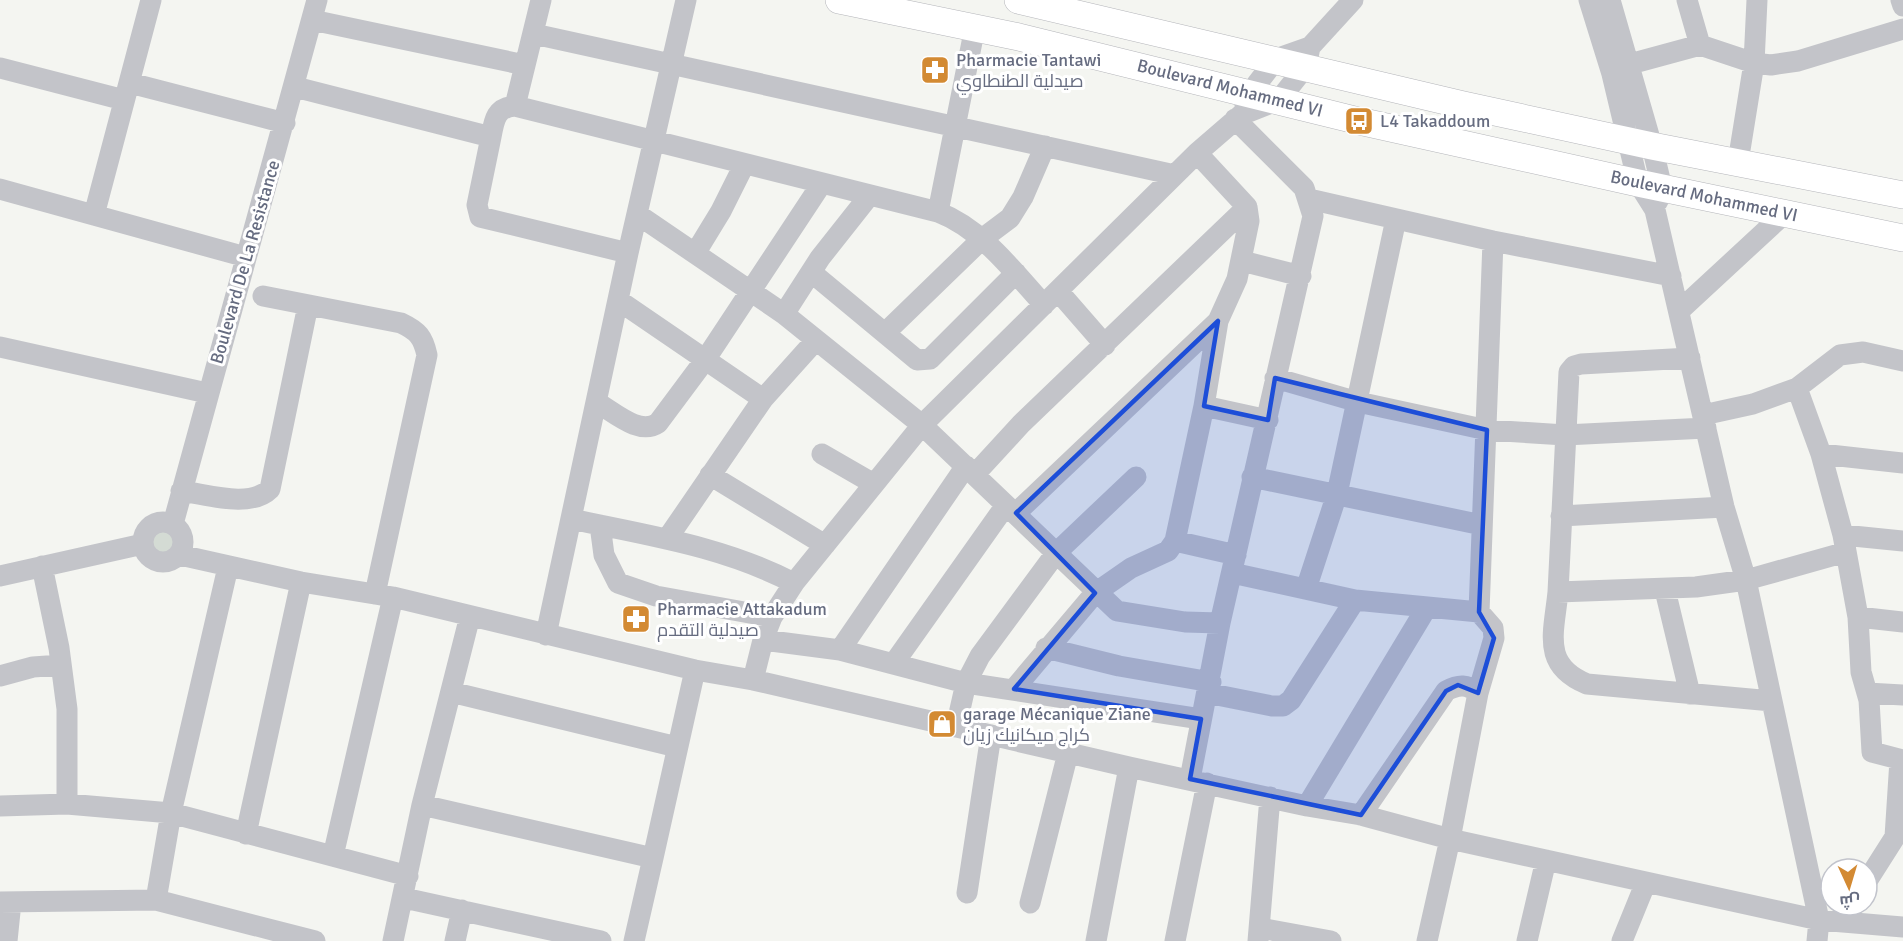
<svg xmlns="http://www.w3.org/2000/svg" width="1903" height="941" font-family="Signika,Cairo,sans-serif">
<rect width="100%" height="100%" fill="#f4f5f1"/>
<path fill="#d4dbd4" d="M147 542a16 16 0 1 1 32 0a16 16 0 1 1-32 0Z"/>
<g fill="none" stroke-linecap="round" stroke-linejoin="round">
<g stroke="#b4b5ba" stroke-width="28">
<path id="major" d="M839,0l180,37 340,84 279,62 265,55
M1018,0l445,105 189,41 251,49"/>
</g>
<path stroke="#c3c4c9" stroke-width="21" d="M541,0l-26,106 423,106c44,17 75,59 106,93
M1589,0l23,74 26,109 17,27 69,297 22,73 73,340 -2,21
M1610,0l42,146 10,42 -4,13
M1687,0l13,45
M1901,0l2,6
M312,20l213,45
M534,34l641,141
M1630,64l70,-19 54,18 17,2 27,-4 105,-32
M0,68l124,32
M130,83l155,40
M295,87l196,50 -14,68 3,12 148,36
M1245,106l5,-13 26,-34 34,-12 43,-47
M491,137c3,-17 5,-30 24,-31
M1738,162l16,-99 3,-63
M0,189l246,68
M1309,199l184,42 178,35
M938,212l37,-185
M637,214l147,100 138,111 195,186 68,11 35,1
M94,215l57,-215
M696,252l25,-41 23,-46
M1242,261l59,15
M811,272l106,88 13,-1 86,-86
M1058,291l47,54
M263,296l138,27c17,8 22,14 26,32l-52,239
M618,300l145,99
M1679,311l106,-98
M784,314l36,-56 49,-62
M886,332l96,-93 28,-21 13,-21 22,-51
M0,347l207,46
M1275,378l83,24 129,28 78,5 141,-7
M1797,388l24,66 22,81 15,82 3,55 8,28 3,52 31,8
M596,402c18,10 43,34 62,21l47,-63 117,-177
M1204,406l64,14
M1703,415l50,-11 44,-16 43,-33 23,-3 40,9
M822,454l52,30
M1821,454l82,9
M976,473l45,-49 226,-217
M710,475l115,70
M1252,477l230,48
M181,491c25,3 69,18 89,-2l38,-184
M1016,513l202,-192
M1561,516l163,-9
M571,519c79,17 151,27 223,64
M143 542a20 20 0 1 1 40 0a20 20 0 1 1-40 0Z
M173,524l144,-524
M600,525l4,30 14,28 38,13 116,21
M1843,535l60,6
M667,539l96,-140 53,-59
M1175,541l61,14
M180,555l121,27 92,15 302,73 58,10 376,87 178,39 54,9 89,24 369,81 84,7
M42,566l17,82 8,61v95
M1232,573l123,27 124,12 14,16 1,10 -16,55 -28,146 -23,102
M0,576l143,-32
M1306,589l31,-95 59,-275
M1665,590l25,104
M1558,592l11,-220 5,-6 7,-2 109,-6
M1479,612l14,-371
M1858,617l45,5
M546,635l82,-382 58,-253
M763,640l77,10 126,33 235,36
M1046,648l73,18 92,16
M840,650l126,-184
M894,663l112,-158
M0,676l33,-9 28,-2
M753,680l10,-40 9,-23 22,-34 128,-158 275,-272 44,-38 38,-15 27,-34 4,-19
M1014,689l81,-96 36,-25 37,-17 7,-10 29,-135 14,-85 19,-42 12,-58 -2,-14 -50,-54
M451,692l226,55
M1207,693l65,13h11l8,-6 64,-100
M1867,693l36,2
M1772,701l-185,-17c-46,-19 -33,-51 -29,-92l138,-5 50,-7 100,-28
M956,727l10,-44 14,-27 76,-103 80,-76
M1190,779l30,-156 93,-407 -9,-28 -69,-69
M422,805l231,53 42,-188
M0,806l67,-2 104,9 237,63
M1307,806l120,-199
M1361,815l85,-124c13,-7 21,-7 32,2
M246,834l55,-252
M333,856l60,-259
M1867,881l28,-44 5,-77
M967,893l24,-158
M404,898l197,43
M156,900l15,-87 57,-246
M0,902l156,-2 159,41
M1030,903l38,-150
M1260,928l71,13
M7,941l4,-39
M393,941l29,-136 48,-189
M455,941l7,-31
M634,941l19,-83
M1096,941l33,-174
M1175,941l32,-158
M1258,941l12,-144
M1527,941l19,-81
M1622,941l24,-59"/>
<use href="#major" stroke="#fff" stroke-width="27"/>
</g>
<path fill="#1d4ed8" fill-opacity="0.2" stroke="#1d4ed8" stroke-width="4.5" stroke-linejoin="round" d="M1218,321l-14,85 64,14 7,-42 212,52 -8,182 15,26 -16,55 -20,-8 -12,6 -85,124 -171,-36 11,-60 -187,-30 81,-96 -79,-80z"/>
<defs>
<g id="pharmacy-square" transform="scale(1.5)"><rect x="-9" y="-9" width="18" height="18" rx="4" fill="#d38a33" stroke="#fff"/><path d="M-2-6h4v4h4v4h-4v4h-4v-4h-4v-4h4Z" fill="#fff"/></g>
<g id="bus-square" transform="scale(1.5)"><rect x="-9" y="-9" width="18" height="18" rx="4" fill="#d38a33" stroke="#fff"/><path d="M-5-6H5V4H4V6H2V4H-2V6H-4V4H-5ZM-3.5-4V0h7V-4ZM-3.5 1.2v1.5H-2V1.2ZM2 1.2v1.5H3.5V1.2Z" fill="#fff"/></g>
<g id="shop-square" transform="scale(1.5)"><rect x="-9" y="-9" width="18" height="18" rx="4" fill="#d38a33" stroke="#fff"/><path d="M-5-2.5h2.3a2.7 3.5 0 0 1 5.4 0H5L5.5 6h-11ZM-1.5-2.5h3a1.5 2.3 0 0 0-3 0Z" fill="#fff"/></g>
</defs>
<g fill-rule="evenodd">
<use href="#pharmacy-square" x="935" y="70"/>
<use href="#bus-square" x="1359" y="121"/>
<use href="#pharmacy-square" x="636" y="619"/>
<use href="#shop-square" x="942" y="724"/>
</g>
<g text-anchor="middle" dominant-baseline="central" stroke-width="6" stroke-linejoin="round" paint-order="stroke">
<g font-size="18" fill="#666c80" stroke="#fff" text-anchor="start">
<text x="956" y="60">Pharmacie Tantawi<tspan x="956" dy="21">صيدلية الطنطاوي</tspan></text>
<text x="1380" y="121">L4 Takaddoum</text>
<text x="657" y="609">Pharmacie Attakadum<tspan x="657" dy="21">صيدلية التقدم</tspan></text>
<text x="963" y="714">garage Mécanique Ziane<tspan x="963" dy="21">كراج ميكانيك زيان</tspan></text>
</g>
<g font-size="18" fill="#666c80" stroke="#fff">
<text transform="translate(1230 88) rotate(14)">Boulevard Mohammed VI</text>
<text transform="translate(1704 196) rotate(12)">Boulevard Mohammed VI</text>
<text transform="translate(245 262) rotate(-74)">Boulevard De La Resistance</text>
</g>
</g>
<g transform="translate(1849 887) rotate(176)"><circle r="28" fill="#ffffff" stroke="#c2c4cc" stroke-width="1.5"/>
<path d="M0-4.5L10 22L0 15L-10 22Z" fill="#d38a33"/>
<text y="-9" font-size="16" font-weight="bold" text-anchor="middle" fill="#666c80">ش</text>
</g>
</svg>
